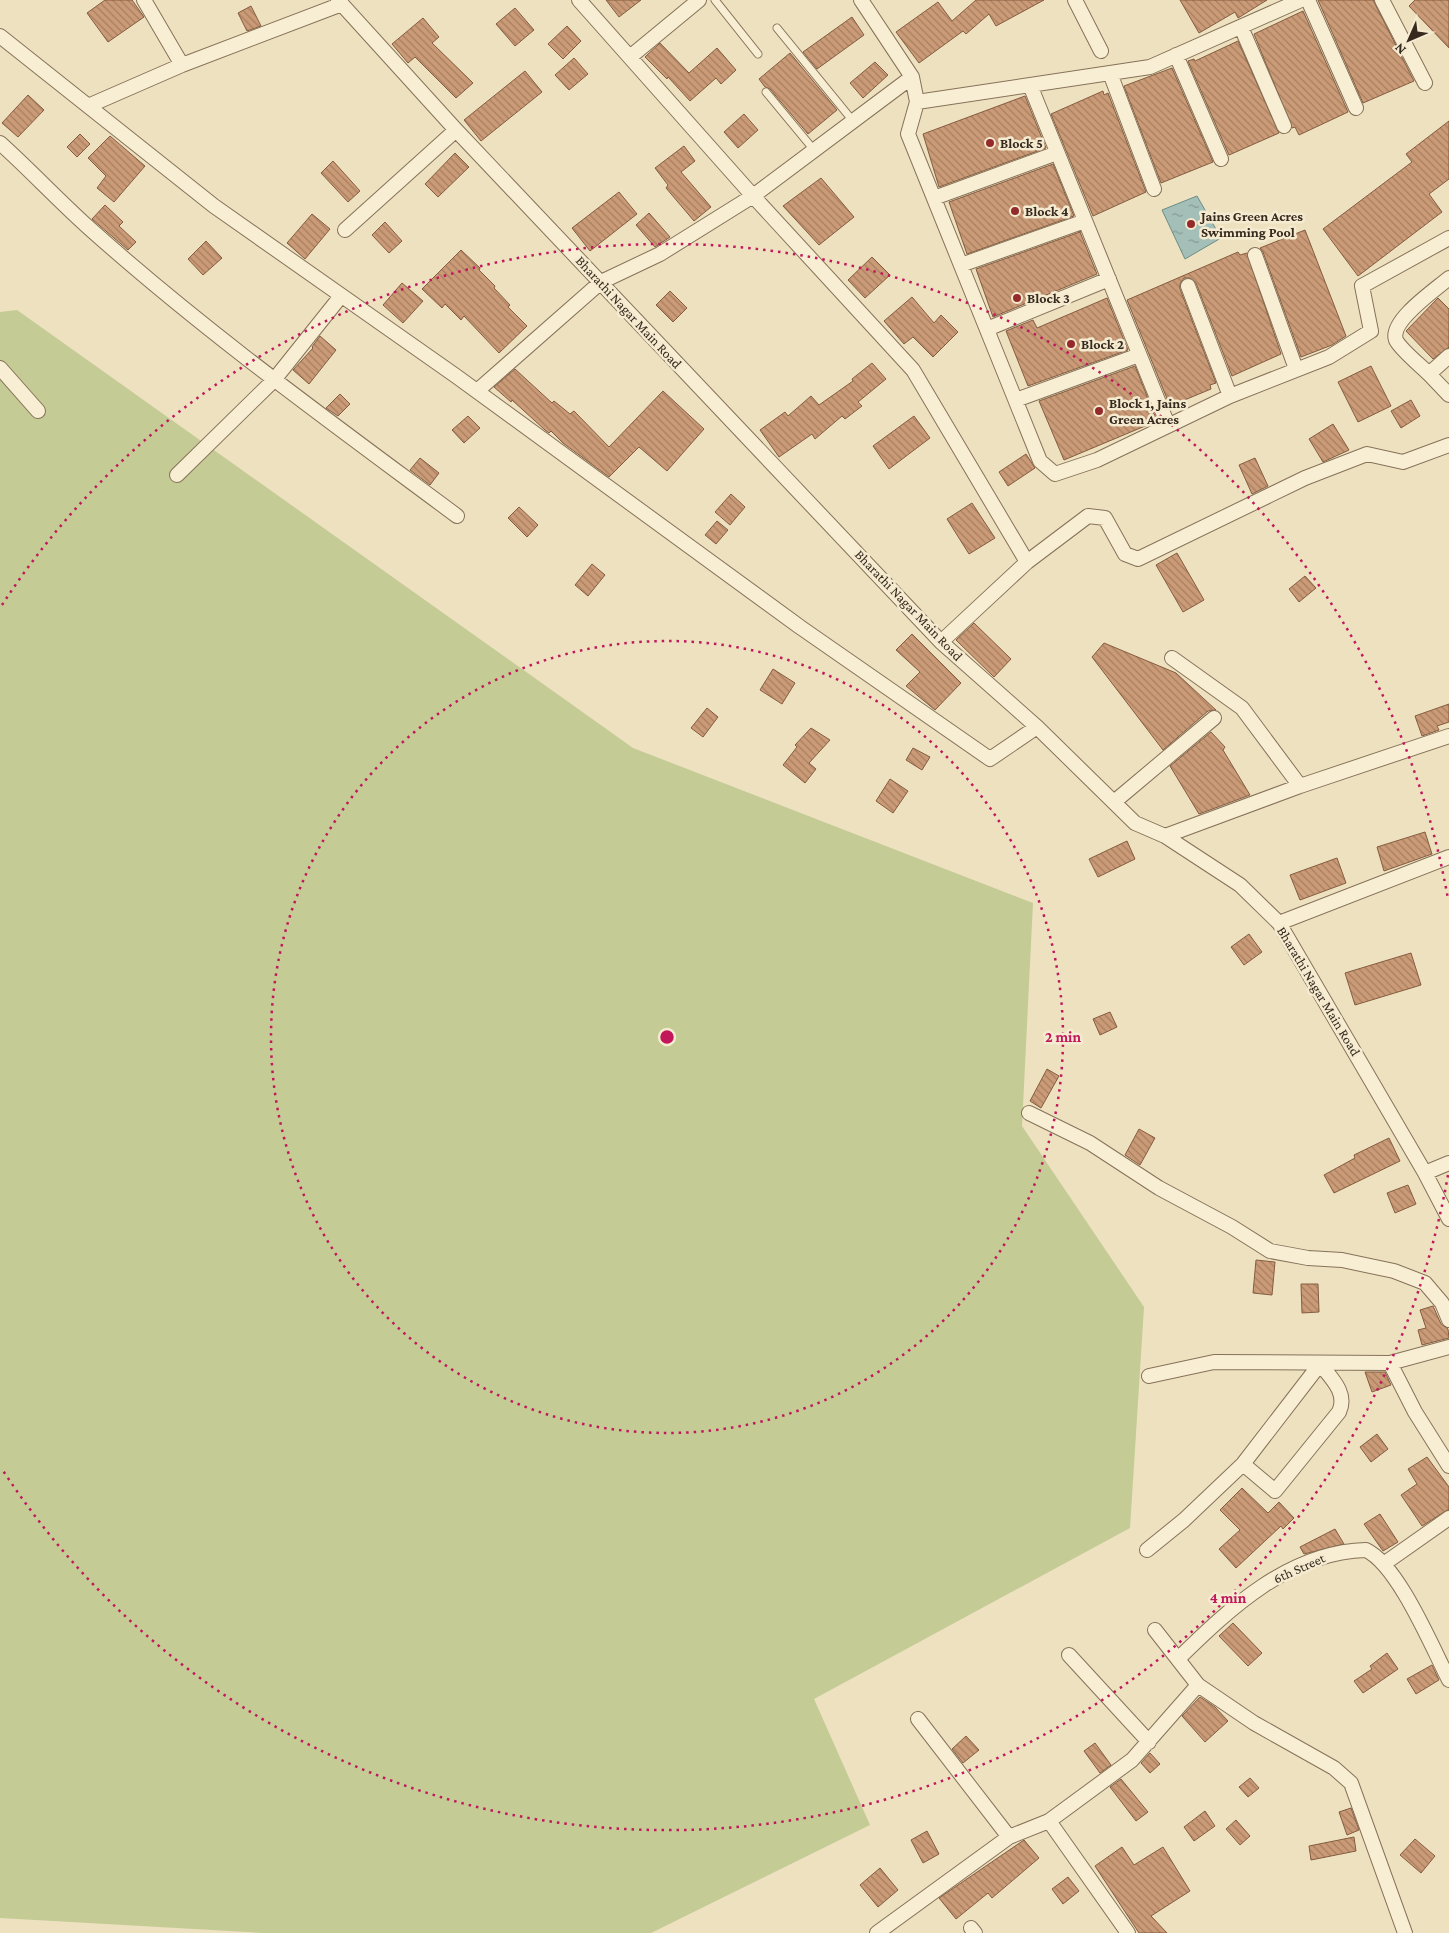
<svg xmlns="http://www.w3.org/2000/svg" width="1449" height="1933" font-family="'Crimson Pro',serif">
<defs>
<pattern id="water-ripples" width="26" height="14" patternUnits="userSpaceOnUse" patternTransform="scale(1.25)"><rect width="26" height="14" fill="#a3bfb8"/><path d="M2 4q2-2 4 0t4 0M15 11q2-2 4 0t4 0" fill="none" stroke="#869b95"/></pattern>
<pattern id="building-back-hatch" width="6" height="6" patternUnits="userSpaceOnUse" patternTransform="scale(1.25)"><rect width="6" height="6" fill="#cb9b77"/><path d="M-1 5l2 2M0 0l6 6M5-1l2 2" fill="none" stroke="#a67e61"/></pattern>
</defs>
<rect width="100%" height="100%" fill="#ede1c0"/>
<path fill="#c4cb95" d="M17,310l616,438 400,155 -11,223 122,181 -14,221 -316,171 56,126 -219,108h-388l-263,-15v-1606z"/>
<path fill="url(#water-ripples)" stroke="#6b8d85" d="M1197,196l24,42 -36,21 -23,-49z"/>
<path fill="url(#building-back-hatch)" stroke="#855c3f" d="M105,0h27l12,17 -36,25 -21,-29z
M606,0h35l-22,17z
M976,0h68l-48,26 -7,-12 -23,20 -3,-3 -44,32 -23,-31 42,-30 14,19z
M1180,0h87l-29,18 -3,-6 -36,21z
M1318,0h55l41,81 -51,22z
M1415,0h34v48l-40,-42z
M251,6l10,20 -14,5 -9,-18z
M515,8l19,22 -19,16 -19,-22z
M1303,11l45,101 -49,23 -4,-8 -3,1 -38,-94z
M852,17l12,18 -47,34 -14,-17z
M423,18l16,19 -7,6 41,40 -17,15 -41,-41 -7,6 -16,-19z
M567,26l14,15 -18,18 -15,-15z
M1238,41l41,92 -50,22 -41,-94 6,-2 1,2z
M660,43l29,30 28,-25 19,22 -15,14 -5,-6 -26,23 -22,-24 -1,2 -22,-22z
M790,53l47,57 -29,24 -38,-45 -5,-2 -6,-8z
M574,58l14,16 -19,16 -14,-15z
M875,62l13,13 -25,23 -13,-15z
M1172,68l41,94 -52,21 -37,-97z
M525,71l17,21 -61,49 -17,-21z
M1103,91l1,4 4,-2 38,99 -53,24 -42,-102z
M28,95l16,15 -26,27 -16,-14z
M1025,96l21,52 -107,39 -16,-53z
M744,114l14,16 -20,18 -14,-16z
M1449,121v58l-20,15 13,18 -84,64 -35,-47 89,-67 -6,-8z
M80,134l10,10 -13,13 -10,-10z
M110,136l35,30 -31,36 -17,-14 9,-12 -18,-18z
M684,146l11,15 -14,11 30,35 -17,14 -28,-33 2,-3 -13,-17z
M455,153l14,14 -31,30 -13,-13z
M333,161l27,30 -12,11 -27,-29z
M1053,164l21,52 -107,38 -18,-52z
M821,178l33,39 -35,28 -36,-39z
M619,192l18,22 -47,37 -18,-23z
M105,205l18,17 -4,4 17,16 -8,8 -36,-31z
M649,213l21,24 -15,10 -19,-22z
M312,214l18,15 -25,30 -18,-16z
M385,222l17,19 -13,12 -17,-18z
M1305,230l41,106 -14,9 -31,12 -38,-105 -3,-4z
M1080,232l17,42 -104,43 -17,-48z
M206,241l16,17 -19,17 -15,-16z
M461,250l19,18 -1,2 16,16 -1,2 16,17 -2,2 19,19 -28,27 -35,-37 -3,4 -16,-16 -3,4 -20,-19z
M1238,252l2,3 7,-2 34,101 -49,22 -36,-93 -6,-5h-6l-4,6v5l36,94 -6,2 1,4 -41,17 -43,-106z
M872,257l18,18 -25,23 -17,-18z
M402,283l21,18 -20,22 -20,-18z
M670,291l17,17 -14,14 -17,-17z
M912,297l22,26 7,-8 17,17 -25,25 -20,-20 -9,7 -20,-23z
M1107,298l21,52 -100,36 -22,-55 27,-11 4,8z
M1438,298l11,11v38l-16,12 -27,-28z
M320,336l16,14 -27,34 -16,-14 20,-22 -1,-1z
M872,363l14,16 -28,23 4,4 -17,13 -3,-3 -27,23 -3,-5 -33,23 -19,-27 25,-18 3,4 23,-20 8,9 34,-24 -1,-2z
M1135,366l22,55 -93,39 -25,-59z
M1371,366l20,40 -33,16 -20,-40z
M515,369l37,34 2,-2 16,13 4,-3 35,36 54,-56 41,38 -37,42 -28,-24 -30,30 -46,-34 -12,-12 -2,2 -4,-3 -33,-30 -1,2 -17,-15z
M340,394l10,10 -12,12 -12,-8z
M1411,400l9,16 -19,12 -10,-17z
M468,416l12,12 -16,15 -12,-13z
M914,416l16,22 -41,31 -16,-23z
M1333,424l16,26 -26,12 -14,-23z
M1026,454l9,14 -27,18 -9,-14z
M420,458l19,15 -9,12 -20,-15z
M1255,458l13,28 -16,8 -13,-29z
M731,494l14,13 -15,18 -15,-13z
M972,503l23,35 -26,16 -22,-35z
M519,507l19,18 -11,12 -19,-19z
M717,521l11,9 -12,14 -11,-9z
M1177,553l27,47 -21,12 -27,-47z
M592,564l13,11 -17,21 -13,-11z
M1305,576l11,12 -17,14 -10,-13z
M974,623l37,36 -17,18 -38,-37z
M912,634l49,49 -26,27 -29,-24 14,-14 -24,-22z
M1104,643l72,30 40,37 -8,1 -45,39 -71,-93z
M773,669l22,14 -13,21 -22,-14z
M1449,704v18l-12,4 2,4 -17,6 -7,-20z
M707,708l11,9 -15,20 -12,-9z
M811,728l19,12 -21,23 7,6 -11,14 -22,-18 14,-18 -2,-2z
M1211,732l14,15 -2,3 27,45 -51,19 -29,-48z
M913,748l17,9 -8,13 -16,-10z
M890,779l18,12 -15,22 -17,-12z
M1425,832l7,22 -48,17 -7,-24z
M1127,841l8,18 -37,18 -9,-18z
M1337,858l9,25 -46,17 -10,-25z
M1249,934l13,18 -18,13 -13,-18z
M1411,953l10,32 -66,20 -10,-32z
M1110,1012l7,15 -17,8 -7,-16z
M1047,1069l12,7 -18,32 -11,-7z
M1139,1129l16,9 -15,27 -15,-10z
M1389,1138l11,23 -66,32 -10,-18 31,-17 -1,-3z
M1408,1185l8,19 -21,9 -8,-20z
M1256,1260l19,2 -3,33 -19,-2z
M1301,1284h17l1,28 -17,1z
M1433,1306l8,18 7,5 1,9 -27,7 -4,-15 8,-2 -6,-18z
M1365,1372h20l6,13 -19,7z
M1377,1434l11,15 -17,13 -11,-15z
M1427,1457l22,30v22l-27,17 -21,-31 16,-11 -9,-15z
M1242,1488l26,25 11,-11 15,16 -11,11 -2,-3 -45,42 -17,-19 21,-19 -20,-20z
M1380,1514l18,28 -15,9 -19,-27z
M1335,1529l9,15 -40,10 -4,-7z
M1233,1623l29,30 -14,13 -29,-30z
M1387,1653l11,16 -35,24 -9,-12 18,-12 -2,-3z
M1432,1665l7,15 -23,14 -9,-15z
M1200,1697l15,10 13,14 -23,21 -23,-26z
M966,1736l13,14 -16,13 -11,-14z
M1095,1743l16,22 -11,8 -16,-22z
M1150,1753l10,11 -10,9 -9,-10z
M1250,1778l9,10 -11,9 -9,-10z
M1121,1779l27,33 -12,9 -26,-34z
M1351,1808l8,22 -12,5 -8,-23z
M1205,1811l10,15 -21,15 -10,-14z
M1236,1820l14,16 -10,9 -14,-16z
M927,1831l12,23 -16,9 -12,-23z
M1354,1837l2,14 -45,9 -2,-14z
M1415,1839l20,17 -14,17 -21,-18z
M1024,1840l15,18 -47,40 -4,-5 -32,26 -17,-21z
M1122,1847l12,18 29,-18 27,44 -39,25 16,17h-28l-44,-67z
M880,1868l18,22 -20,17 -18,-22z
M1068,1877l11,14 -16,13 -11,-15z"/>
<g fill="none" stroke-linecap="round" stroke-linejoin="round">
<g stroke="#867259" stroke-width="9">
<path id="lane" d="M715,0l43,54
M777,28l76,93
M766,92l48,58"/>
</g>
<g stroke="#867259" stroke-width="16">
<path id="street" d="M144,0l38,65
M338,0l118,130 485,512 96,85 98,96 30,13 75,49 39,38 146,250 24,46
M579,0l174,196 160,174 114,192
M861,0l51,77 5,25 -9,32 132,327 15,13 42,-14 133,-64 99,-39 42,-26 -9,-45 87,-48
M1075,0l26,51
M1308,0l48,108
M1382,0l43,83
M1241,27l43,99
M0,36l214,170 242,170 344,251 190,132 47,-32
M1176,55l45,104
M630,57l69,-57
M1110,73l44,116
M1030,85l138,340
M917,102l233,-35 151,-67
M88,106l94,-41 160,-61
M0,143c30,27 58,57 88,84 116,104 244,196 369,289
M934,198l123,-45
M345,230l111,-100
M1255,255l41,114
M961,265l124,-44
M1449,278c-14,12 -60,43 -53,62 4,9 25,26 33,34l20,-18
M1188,286l42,110
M987,329l122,-50
M0,368l38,43
M1429,374l20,21
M477,391l124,-109 59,-28 93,-58 159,-119
M1016,400l123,-45
M177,475l97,-95 67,-84
M941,642l86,-80 61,-46 17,2 20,36 13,5 167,-81 62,-24 36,8 46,-17
M1172,658l70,50 58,78
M1114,802l100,-84
M1165,836l135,-50 149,-50
M1279,923l170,-66
M1029,1113l61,30 69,45 73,39 38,24 38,7 34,2 52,11 31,12 17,20 7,17
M1425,1173l24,-10
M1390,1363l25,49 34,54
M1149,1376l65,-14 176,1 59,-16
M1147,1550l37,-30 59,-56 77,-100c11,14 28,29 19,48l-64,79 -32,-27
M1385,1563l64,-45
M1155,1630l43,55 56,38 80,45 17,15 54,150
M1069,1655l80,87
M1178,1659c52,-51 111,-107 188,-109 32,15 66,97 83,130
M918,1719l91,118 40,-16 83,-61 66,-75
M1049,1821l79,112
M971,1928l4,5
M877,1933l132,-96"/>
</g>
<use href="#lane" stroke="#f8eed3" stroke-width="7"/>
<use href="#street" stroke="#f8eed3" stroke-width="14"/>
</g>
<g fill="none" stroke="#c2185b" stroke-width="2.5" stroke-dasharray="2.5 5">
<circle cx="667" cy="1037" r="396"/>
<path d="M1448 1175A793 793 0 0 1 2 1469M2 605A793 793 0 0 1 1448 899"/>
</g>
<g fill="#942a29" stroke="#f5ebd0" stroke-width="2">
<circle cx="990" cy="143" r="5"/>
<circle cx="1015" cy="211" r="5"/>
<circle cx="1191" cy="224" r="5"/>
<circle cx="1017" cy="298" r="5"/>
<circle cx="1071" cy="344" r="5"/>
<circle cx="1099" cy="411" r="5"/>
</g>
<g text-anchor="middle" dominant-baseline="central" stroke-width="5" stroke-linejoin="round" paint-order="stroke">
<g font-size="14" font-weight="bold" fill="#36291d" stroke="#f5ebd0" text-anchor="start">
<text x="1000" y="143">Block 5</text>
<text x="1025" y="211">Block 4</text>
<text x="1201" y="216">Jains Green Acres<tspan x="1201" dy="16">Swimming Pool</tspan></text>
<text x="1027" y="298">Block 3</text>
<text x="1081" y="344">Block 2</text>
<text x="1109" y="403">Block 1, Jains<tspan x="1109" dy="16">Green Acres</tspan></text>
</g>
<g font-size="14" fill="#36291d" stroke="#f5ebd0">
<text transform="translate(629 312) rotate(47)">Bharathi Nagar Main Road</text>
<text transform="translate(909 605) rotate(46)">Bharathi Nagar Main Road</text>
<text transform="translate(1319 991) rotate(59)">Bharathi Nagar Main Road</text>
<text transform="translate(1299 1568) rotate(-24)">6th Street</text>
</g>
</g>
<circle cx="667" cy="1037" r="8" fill="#c2185b" stroke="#f5ebd0" stroke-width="2.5"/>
<g font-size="15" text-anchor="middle" font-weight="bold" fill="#c2185b" stroke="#f5ebd0" stroke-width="5" stroke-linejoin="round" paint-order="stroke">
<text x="1063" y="1042">2 min</text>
<text x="1228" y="1603">4 min</text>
</g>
<g transform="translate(1409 40) rotate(225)" stroke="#f5ebd0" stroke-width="4" paint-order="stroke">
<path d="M0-4L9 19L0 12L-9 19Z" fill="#36291d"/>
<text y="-8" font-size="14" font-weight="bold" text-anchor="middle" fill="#36291d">N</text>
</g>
</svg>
